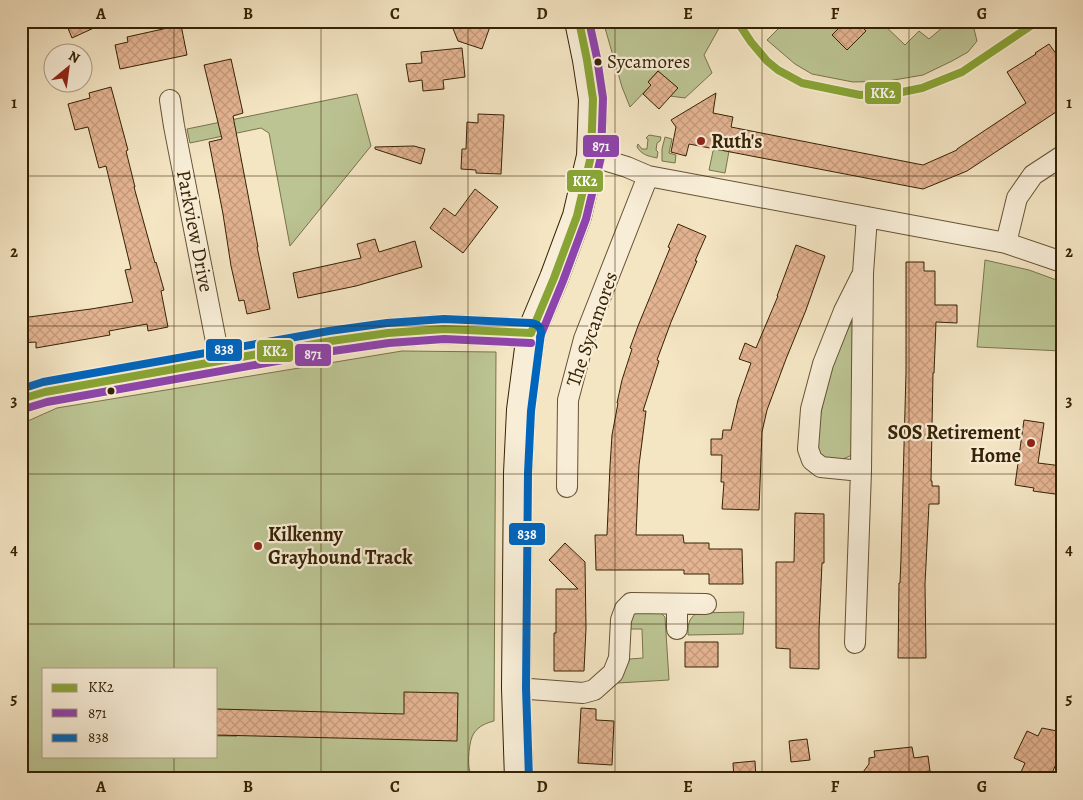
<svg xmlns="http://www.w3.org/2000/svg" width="1083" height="800" font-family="Alegreya,serif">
<defs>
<pattern id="building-cross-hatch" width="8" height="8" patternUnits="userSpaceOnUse" patternTransform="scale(1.25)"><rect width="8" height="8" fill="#e4b492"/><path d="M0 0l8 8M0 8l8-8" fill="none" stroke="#c49a7c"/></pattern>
</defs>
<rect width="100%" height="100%" fill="#f4e5c3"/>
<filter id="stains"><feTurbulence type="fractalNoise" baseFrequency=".004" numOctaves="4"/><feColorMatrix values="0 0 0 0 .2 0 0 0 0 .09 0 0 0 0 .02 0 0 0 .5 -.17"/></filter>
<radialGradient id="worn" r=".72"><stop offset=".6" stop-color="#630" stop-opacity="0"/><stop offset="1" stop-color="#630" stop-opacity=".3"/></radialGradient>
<path fill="#bcc493" stroke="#79734c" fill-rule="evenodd" d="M603,21h120l-19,34 8,18 -27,25 -15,-2 8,-8 -20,-17 -10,11 3,3 -21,22 -8,-20z
M786,21h94l25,24 14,-14 10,8 21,-18h18l6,8 3,12 -9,11 -16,9 -29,14 -35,6 -35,1 -41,-8 -17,-10 -28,-24z
M357,94l14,52 -81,100 -21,-113 -8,-5 -71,15 -3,-14z
M649,135l12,2 -1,4 -3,2 -1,7 2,2 -1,6c-9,-2 -15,-3 -20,-11l1,-3 4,5h5l1,-10 -2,-1z
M665,137l7,2 -3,14 7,2 -1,8 -13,-2v-12z
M716,149l13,2 -4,22 -16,-3 4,-19z
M985,260l44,10 33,12v69l-85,-4z
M855,315l-1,135 -4,6 -7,3 -18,-1 -7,-3 -4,-8 9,-44 13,-49z
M402,351l94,1 -2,369c-8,2 -15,5 -20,12 -5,7 -7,30 -4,39 1,2 2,4 3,7h-452v-355l36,-16zM44,669h172v66l21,1h-21v20h-172z
M744,612l-1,22 -55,1c0,-10 0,-16 9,-22z
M635,613h26l4,4 4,63 -51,3 12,-24 13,-1 -1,-29h-13v-7z"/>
<path fill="url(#building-cross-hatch)" stroke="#362204" d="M65,21h44l-37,17z
M450,21h42l-10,28 -24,-8z
M846,21h11l9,10 -19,19 -15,-15z
M181,25l6,30 -67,14 -5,-24 13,-3 -1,-5z
M1049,44l13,18v46l-95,63 -44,18 -234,-45 -3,12 -15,-4 5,-25 -5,-7 45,-27 -3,20 20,4 -2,10 192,38 34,-15v-1l69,-46 -19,-31 29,-18 -1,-1z
M462,48l3,29 -22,3 1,9 -21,2 -1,-11 -13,2 -3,-18 16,-1 -1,-11z
M231,59l12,54 -10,3 25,131h-1l13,62 -23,5 -3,-14 -5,1 -8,-35 -8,-52 -14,-72 13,-3 -18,-74z
M658,71l20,17 -19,21 -16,-15 8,-9 -3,-3z
M111,87l17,63 -2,1 9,36h-1l21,76 1,-1 8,28 -3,1 7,36 -20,4 -1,-7 -38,7 1,4 -74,13v-6l-15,1v-25l70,-9 42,-7 -8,-32 6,-1 -25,-103 -7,2 -11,-41 -13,3 -7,-26 22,-6 -1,-5z
M478,114l26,1 -3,59 -25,-1v-3l-15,-1 1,-20h4l1,-27 11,1z
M414,146l11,3 -4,15 -46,-15v-2z
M475,189l23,18 -35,46 -33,-25 14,-20 11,8z
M678,224l28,12 -11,25h2l-26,61 -14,38 2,1 -16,50h3l-7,54 -3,70h47l1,8h25v6h33l1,35h-34v-10h-25v-4h-88l-1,-35h12l3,-69 2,-31 6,-32h-1l5,-23 10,-31 -2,-1 8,-22 32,-78 -2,-1z
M375,239l4,13 36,-11 7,26 -66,19 -58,12 -5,-25 68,-15 -4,-14z
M796,245l29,11 -19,54 -20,49 -19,51 -5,22 -3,78 -37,-1 2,-27h-3l1,-27h-11v-16h11l1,-9h8l7,-30 13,-37 -12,-4 6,-16 11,5 22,-52h-1z
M906,262h18v9h11v34h22v18l-21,-1 -2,51h-1l-2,108h1v5h7v18h-10l-4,80 1,74h-28l1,-75h1l1,-25 5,-186z
M1024,420l20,3 -6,40 24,3v29l-29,-4 1,-3 -19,-3z
M795,513l29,1v49h-2l-3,66v40l-29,-1v-19l-14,-1v-86h18z
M565,543l20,19 1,66 -2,43h-30v-38h2v-44h22l-29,-29z
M685,642h33v25h-33z
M404,692l54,1 -1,48 -241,-6v-26l188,5z
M581,708l15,1v11l18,1 -2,44 -34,-2z
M1042,728l20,4v20l-13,27h-31l7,-16 -11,-5 13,-27 11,5z
M807,739l3,21 -19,2 -2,-21z
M912,747l2,11 14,-2 2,15 -72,8 11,-15v-6l6,-1 -1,-6z
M755,761l1,18h-22l-1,-16z"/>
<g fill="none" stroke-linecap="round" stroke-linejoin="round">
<g stroke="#665334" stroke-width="22">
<path id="street" d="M170,100l4,26 46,236
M591,156l36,11 21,9 358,67 56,19
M1006,243l11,-45 16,-23 29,-19
M861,277l-17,34 -21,53 -12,45 -3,40 4,11 9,7 40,4
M567,487l1,-87 16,-61 64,-163
M677,629v-25
M855,643l6,-172 2,-198 4,-56
M516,688l67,5 11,-3 19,-17 6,-15 2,-38 4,-11 6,-6 75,1"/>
</g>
<g stroke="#362204" stroke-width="30">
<path id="secondary" d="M21,399l24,-7 286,-51 57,-8 56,-4 87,4
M519,779l-3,-91 2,-215 3,-63 10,-77 23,-55 23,-62 14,-60 2,-57 -6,-39 -8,-39"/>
</g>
<use href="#street" stroke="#f8eed8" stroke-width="20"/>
<use href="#secondary" stroke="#f8eed8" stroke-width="28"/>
<g stroke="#f8eed8" stroke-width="11">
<path id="bus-1" d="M737,21l14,21 16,19 11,9 24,13 58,12 42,-3 20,-4 40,-16 76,-51
M531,333l23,-55 23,-62 14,-60 2,-57 -6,-39 -8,-39
M21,399l24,-7 286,-51 57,-8 56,-4 87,4"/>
</g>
<g stroke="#f8eed8" stroke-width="11">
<path id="bus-2" d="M540,337l23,-56 23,-62 15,-62 2,-59 -6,-40 -8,-37
M24,409l23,-7 286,-51 56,-8 55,-4 87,4"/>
</g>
<g stroke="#f8eed8" stroke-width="11">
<path id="bus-3" d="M21,389l22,-7 286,-51 58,-8 57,-4 87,4c6,1 10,4 10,10l-10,78 -3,62 -2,215 3,91"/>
</g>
<use href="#bus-1" stroke="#88a434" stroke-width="8"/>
<use href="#bus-2" stroke="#8e44ad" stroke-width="8"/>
<use href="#bus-3" stroke="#0065bd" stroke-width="8"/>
</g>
<path fill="none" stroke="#362204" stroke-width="1" stroke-opacity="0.55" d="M174,21v648M321,21v758M468,21v758M615,21v758M762,21v758M909,21v758M21,176h1041M21,326h1041M21,474h1041M21,624h1041M174,756v23"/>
<g fill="#362204" stroke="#f8eed8" stroke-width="2">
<circle cx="598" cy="62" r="4.5"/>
<circle cx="111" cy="391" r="4.5"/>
</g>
<g fill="#8f2418" stroke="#f8eed8" stroke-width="2">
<circle cx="701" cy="141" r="5"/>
<circle cx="1031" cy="443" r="5"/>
<circle cx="258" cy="546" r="5"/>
</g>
<g text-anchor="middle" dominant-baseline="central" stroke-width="4.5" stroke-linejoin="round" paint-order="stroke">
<g font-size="19" fill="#362204" stroke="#f8eed8" text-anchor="start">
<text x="607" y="62">Sycamores</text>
</g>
<g font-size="20" font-weight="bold" fill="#362204" stroke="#f8eed8" text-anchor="start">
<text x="711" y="141">Ruth's</text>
<text x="1021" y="432" text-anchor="end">SOS Retirement<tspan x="1021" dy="23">Home</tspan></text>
<text x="268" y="534">Kilkenny<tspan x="268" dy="23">Grayhound Track</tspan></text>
</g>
<g font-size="20" fill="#362204" stroke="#f8eed8">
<text transform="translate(195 231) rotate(79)">Parkview Drive</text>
<text transform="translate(592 329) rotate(-71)">The Sycamores</text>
</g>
</g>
<g stroke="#f8eed8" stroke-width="2">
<rect x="864" y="81" width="38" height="24" rx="5" fill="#88a434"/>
<rect x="582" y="134" width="38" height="24" rx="5" fill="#8e44ad"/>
<rect x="566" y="169" width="38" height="24" rx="5" fill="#88a434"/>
<rect x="205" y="338" width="38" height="24" rx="5" fill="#0065bd"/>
<rect x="256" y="339" width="38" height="24" rx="5" fill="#88a434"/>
<rect x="294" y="343" width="38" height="24" rx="5" fill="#8e44ad"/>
<rect x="508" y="522" width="38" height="24" rx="5" fill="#0065bd"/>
</g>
<g font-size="14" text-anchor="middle" font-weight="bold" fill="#fff">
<text x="883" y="98">KK2</text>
<text x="601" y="151">871</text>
<text x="585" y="186">KK2</text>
<text x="224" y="354">838</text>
<text x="275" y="356">KK2</text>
<text x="313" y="359">871</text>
<text x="527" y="539">838</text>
</g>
<rect width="1083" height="800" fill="none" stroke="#f4e5c3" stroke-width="55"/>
<rect x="42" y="668" width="175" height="90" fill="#f8eed8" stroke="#aa9c83"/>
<rect x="52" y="684" width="25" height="8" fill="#88a434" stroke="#aa9c83"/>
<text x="88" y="692" font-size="15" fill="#362204">KK2</text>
<rect x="52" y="709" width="25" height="8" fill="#8e44ad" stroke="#aa9c83"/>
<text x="88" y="718" font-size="15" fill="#362204">871</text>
<rect x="52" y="734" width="25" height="8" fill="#0065bd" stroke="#aa9c83"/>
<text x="88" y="742" font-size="15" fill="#362204">838</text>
<g transform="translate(68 68) rotate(29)"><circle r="24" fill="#f8eed8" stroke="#aa9c83"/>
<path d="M0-4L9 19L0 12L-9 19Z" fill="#8f2418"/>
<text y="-8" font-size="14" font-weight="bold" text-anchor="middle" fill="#362204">N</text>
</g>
<rect x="28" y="28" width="1028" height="744" fill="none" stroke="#362204" stroke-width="2"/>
<g font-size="16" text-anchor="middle" font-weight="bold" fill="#362204">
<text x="101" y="19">A</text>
<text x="248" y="19">B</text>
<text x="395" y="19">C</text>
<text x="542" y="19">D</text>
<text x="688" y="19">E</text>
<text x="835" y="19">F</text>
<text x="982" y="19">G</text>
<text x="14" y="108">1</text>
<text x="1069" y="108">1</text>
<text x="14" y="257">2</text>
<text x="1069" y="257">2</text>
<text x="14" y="406">3</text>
<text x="1069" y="406">3</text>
<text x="14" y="555">4</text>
<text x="1069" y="555">4</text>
<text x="14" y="704">5</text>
<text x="1069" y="704">5</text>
<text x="101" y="792">A</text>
<text x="248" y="792">B</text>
<text x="395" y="792">C</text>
<text x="542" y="792">D</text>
<text x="688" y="792">E</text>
<text x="835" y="792">F</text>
<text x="982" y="792">G</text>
</g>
<rect width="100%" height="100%" filter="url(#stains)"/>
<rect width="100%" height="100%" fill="url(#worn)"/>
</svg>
